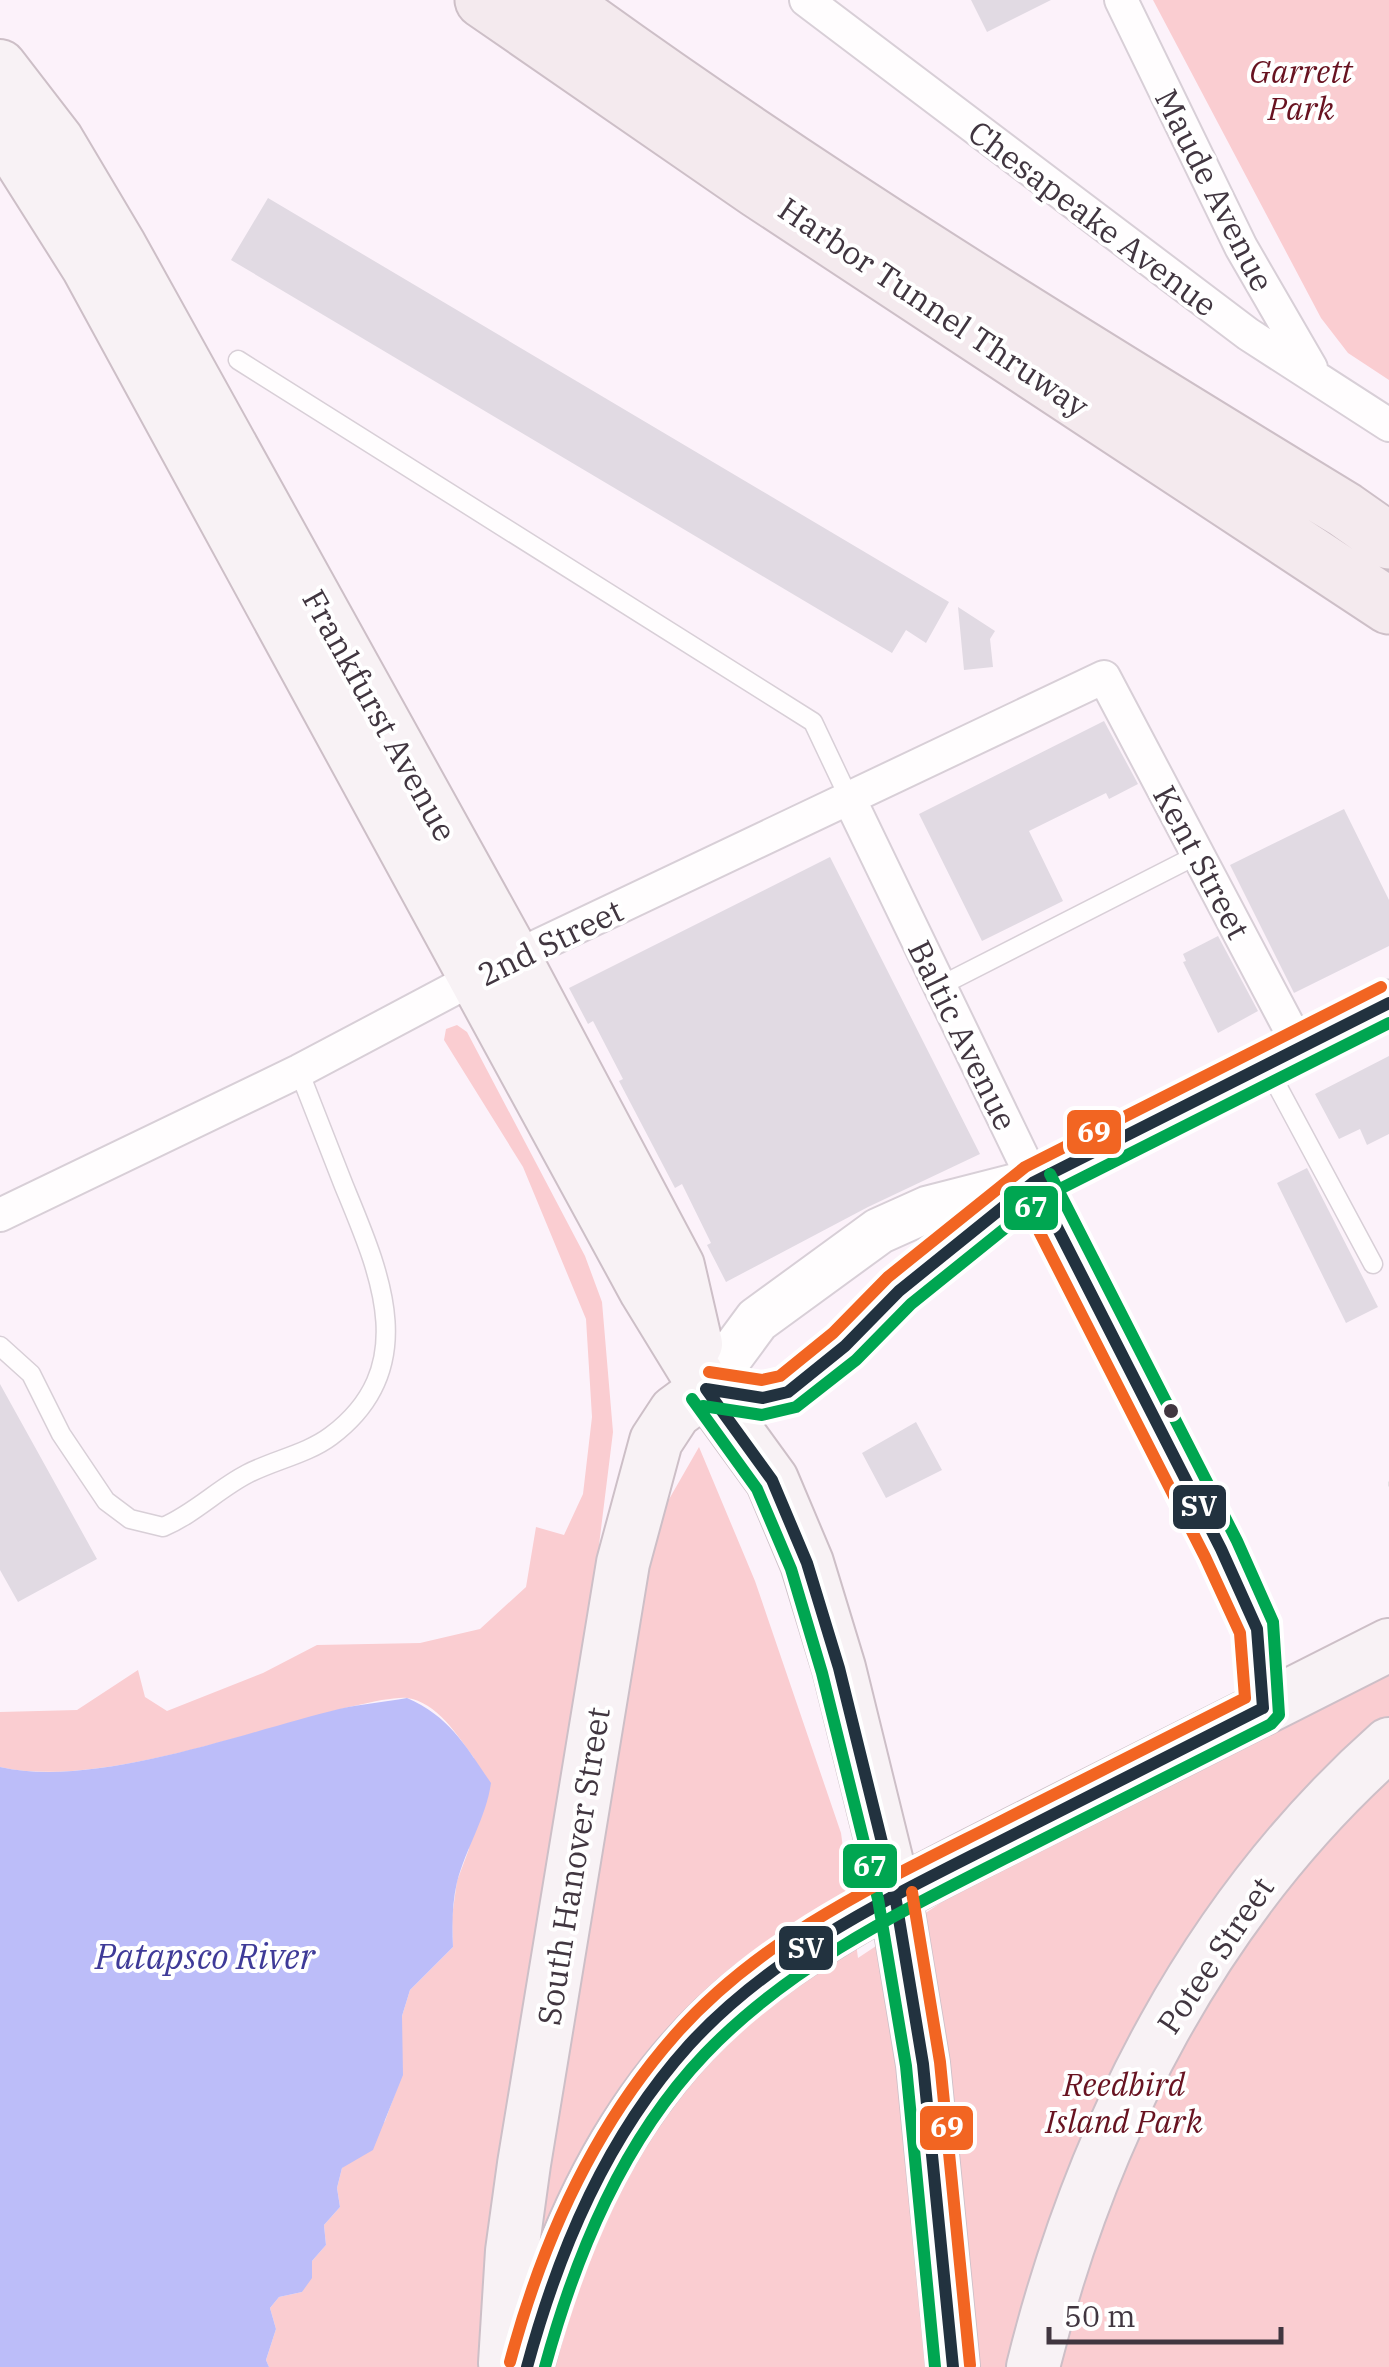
<svg xmlns="http://www.w3.org/2000/svg" width="1389" height="2367" font-family="'IBM Plex Serif',serif">
<rect width="100%" height="100%" fill="#fcf2fa"/>
<path fill="#facdd1" d="M1153,0h236v380l-41,-27 -27,-35z
M457,1025l10,7 118,224 17,46 11,130 -14,113 48,13 21,-57 31,-54 56,134 86,252 17,125 105,-70 426,-214v693h-1120l-3,-7 10,-31 -6,-21 9,-11 23,-5 10,-31 14,-16 -2,-20 16,-18 -3,-19 5,-20 43,-47 17,-46v-59l8,-26 43,-43 -1,-30 5,-36 12,-32 5,-91c-16,-22 -37,-56 -67,-60 -19,-2 -78,14 -98,20 -85,22 -224,69 -309,49v-55l77,-2 61,-40 7,27 22,14 96,-38 54,-28 103,-2 60,-14 46,-42 10,-60 28,8 19,-41 9,-77 -6,-98 -63,-152 -79,-127 2,-11z"/>
<path fill="#bcbdf9" d="M407,1698c43,19 58,47 84,85 -5,35 -25,65 -34,99 -5,22 -5,43 -4,65l-43,43 -8,26 1,59 -30,75 -31,18 -5,20 3,19 -16,18 2,20 -14,16v17l-10,14 -23,5 -9,11 6,21 -10,31 3,7h-269v-600c95,22 244,-35 339,-58 22,-5 45,-7 68,-11z"/>
<path fill="#e1dae3" d="M971,0h80l-64,32z
M268,198l681,404 -23,41 -20,-13 -14,23 -661,-393z
M958,607l37,24 -5,8 3,28 -29,3z
M1104,721l34,63 -29,15 -3,-6 -77,38 34,70 -81,40 -63,-127z
M1344,809l45,91v46l-95,47 -64,-128z
M830,857l150,297 -112,53 -142,75 -19,-37 4,-2 -29,-59 -7,4 -56,-107 4,-2 -30,-58 -5,3 -19,-36z
M1218,936l40,75 -40,22 -35,-71 3,-1 -3,-7z
M1389,1056v78l-22,11 -7,-16 -21,10 -24,-45z
M1307,1168l71,139 -32,16 -69,-140z
M0,1384l97,175 -79,43 -18,-32z
M916,1422l26,48 -56,28 -24,-45z"/>
<g fill="none" stroke-linecap="round" stroke-linejoin="round">
<g stroke="#d8cfd7" stroke-width="21">
<path id="service" d="M238,360l575,362 36,76
M940,986l257,-131
M1266,1065l107,199
M0,1346l31,28 30,60 45,67 24,18 33,8c31,-13 55,-38 84,-53 27,-14 60,-20 84,-38 92,-69 48,-165 13,-250 -15,-38 -30,-77 -45,-115"/>
</g>
<g stroke="#d8cfd7" stroke-width="36">
<path id="minor" d="M806,0l442,334 141,91
M1121,0l120,247 70,121
M849,798l226,468 146,283 36,80 6,79
M0,1215l299,-144 215,-114 590,-280 196,371"/>
</g>
<g stroke="#d8cfd7" stroke-width="49">
<path id="secondary" d="M1034,1182l-135,109 -54,55 -57,46 -25,6 -57,-9 51,-69 122,-89 49,-22 106,-27 355,-179"/>
</g>
<g stroke="#cdbfc7" stroke-width="56">
<path id="primary" d="M0,66l57,74 63,106 394,711 164,309 18,78
M0,134l21,27 67,106 558,1024 60,98 66,91 35,83 32,105 56,227 28,169 30,303
M505,2363l7,-112 12,-87 99,-601 33,-122 19,-29 31,-23
M527,2367c35,-144 104,-284 222,-378 90,-70 194,-119 295,-170 115,-58 230,-116 345,-174
M1033,2367c58,-235 172,-460 356,-623"/>
</g>
<g stroke="#cdbfc7" stroke-width="59">
<path id="motorway" d="M483,0l275,190 631,416
M558,0c252,184 520,347 787,510l44,31"/>
</g>
<path stroke="#e5e2e5" stroke-width="5" stroke-dasharray="5 8" stroke-linecap="butt" d="M1388,1484h1"/>
<use href="#service" stroke="#fffdfe" stroke-width="18"/>
<use href="#minor" stroke="#fffdfe" stroke-width="32"/>
<use href="#secondary" stroke="#fffdfe" stroke-width="45"/>
<use href="#primary" stroke="#f8f2f5" stroke-width="52"/>
<use href="#motorway" stroke="#f4eaee" stroke-width="55"/>
<g stroke="#fff" stroke-width="20">
<path id="bus-1" d="M1034,1182l187,367 36,80 6,79
M706,1389l66,91 35,83 32,105 56,227 28,169 30,303
M706,1389l57,9 25,-6 57,-46 54,-55 135,-109 355,-179
M527,2367c32,-118 80,-231 162,-322 85,-93 200,-147 310,-203 88,-44 176,-89 264,-134"/>
</g>
<g stroke="#fff" stroke-width="20">
<path id="bus-2" d="M692,1399l65,90 34,80 31,104 56,226 28,167 29,301
M703,1406l59,9 34,-8 60,-47 55,-56 133,-107 345,-174
M545,2367c31,-113 78,-227 160,-313 85,-89 195,-142 303,-197 88,-44 175,-89 263,-133l8,-9 -6,-93 -36,-81 -187,-367"/>
</g>
<g stroke="#fff" stroke-width="20">
<path id="bus-3" d="M709,1372l53,8 18,-4 53,-43 55,-56 137,-110 356,-180
M912,1892l28,170 30,303
M510,2362c32,-120 82,-233 165,-327 84,-96 202,-151 313,-207 86,-43 171,-87 257,-130l-5,-65 -35,-76 -187,-367"/>
</g>
<use href="#bus-1" stroke="#22323f" stroke-width="12"/>
<use href="#bus-2" stroke="#00a651" stroke-width="12"/>
<use href="#bus-3" stroke="#f26522" stroke-width="12"/>
</g>
<circle fill="#413640" stroke="#fff" stroke-width="4" cx="1171" cy="1411" r="9"/>
<g text-anchor="middle" dominant-baseline="central" stroke-width="8" stroke-linejoin="round" paint-order="stroke">
<g font-size="32" font-style="italic" fill="#681321" stroke="#fff">
<text x="1301" y="71">Garrett<tspan x="1301" dy="37">Park</tspan></text>
<text x="1124" y="2084">Reedbird<tspan x="1124" dy="37">Island Park</tspan></text>
</g>
<g font-size="32" fill="#413640" stroke="#fff">
<text transform="translate(1215 190) rotate(63)">Maude Avenue</text>
<text transform="translate(1093 218) rotate(37)">Chesapeake Avenue</text>
<text transform="translate(934 307) rotate(34)">Harbor Tunnel Thruway</text>
<text transform="translate(380 715) rotate(61)">Frankfurst Avenue</text>
<text transform="translate(1202 862) rotate(62)">Kent Street</text>
<text transform="translate(550 942) rotate(-26)">2nd Street</text>
<text transform="translate(963 1035) rotate(64)">Baltic Avenue</text>
<text transform="translate(573 1866) rotate(-81)">South Hanover Street</text>
<text transform="translate(1215 1955) rotate(-56)">Potee Street</text>
</g>
<g font-size="35" font-style="italic" fill="#3f3b98" stroke="#fff">
<text x="205" y="1956">Patapsco River</text>
</g>
</g>
<g stroke="#fff" stroke-width="4">
<rect x="1065" y="1108" width="58" height="48" rx="10" fill="#f26522"/>
<rect x="1002" y="1184" width="58" height="48" rx="10" fill="#00a651"/>
<rect x="1171" y="1483" width="57" height="48" rx="10" fill="#22323f"/>
<rect x="841" y="1842" width="58" height="48" rx="10" fill="#00a651"/>
<rect x="777" y="1924" width="58" height="48" rx="10" fill="#22323f"/>
<rect x="918" y="2104" width="57" height="48" rx="10" fill="#f26522"/>
</g>
<g font-size="28" text-anchor="middle" font-weight="bold" fill="#fff">
<text x="1094" y="1142">69</text>
<text x="1031" y="1217">67</text>
<text x="1199" y="1516">SV</text>
<text x="870" y="1876">67</text>
<text x="806" y="1958">SV</text>
<text x="947" y="2137">69</text>
</g>
<path d="M1049 2327v15h232v-15" fill="none" stroke="#413640" stroke-width="5"/>
<text x="1064" y="2327" font-size="30" fill="#413640" stroke="#ffffff" stroke-width="8" paint-order="stroke">50 m</text>
</svg>
